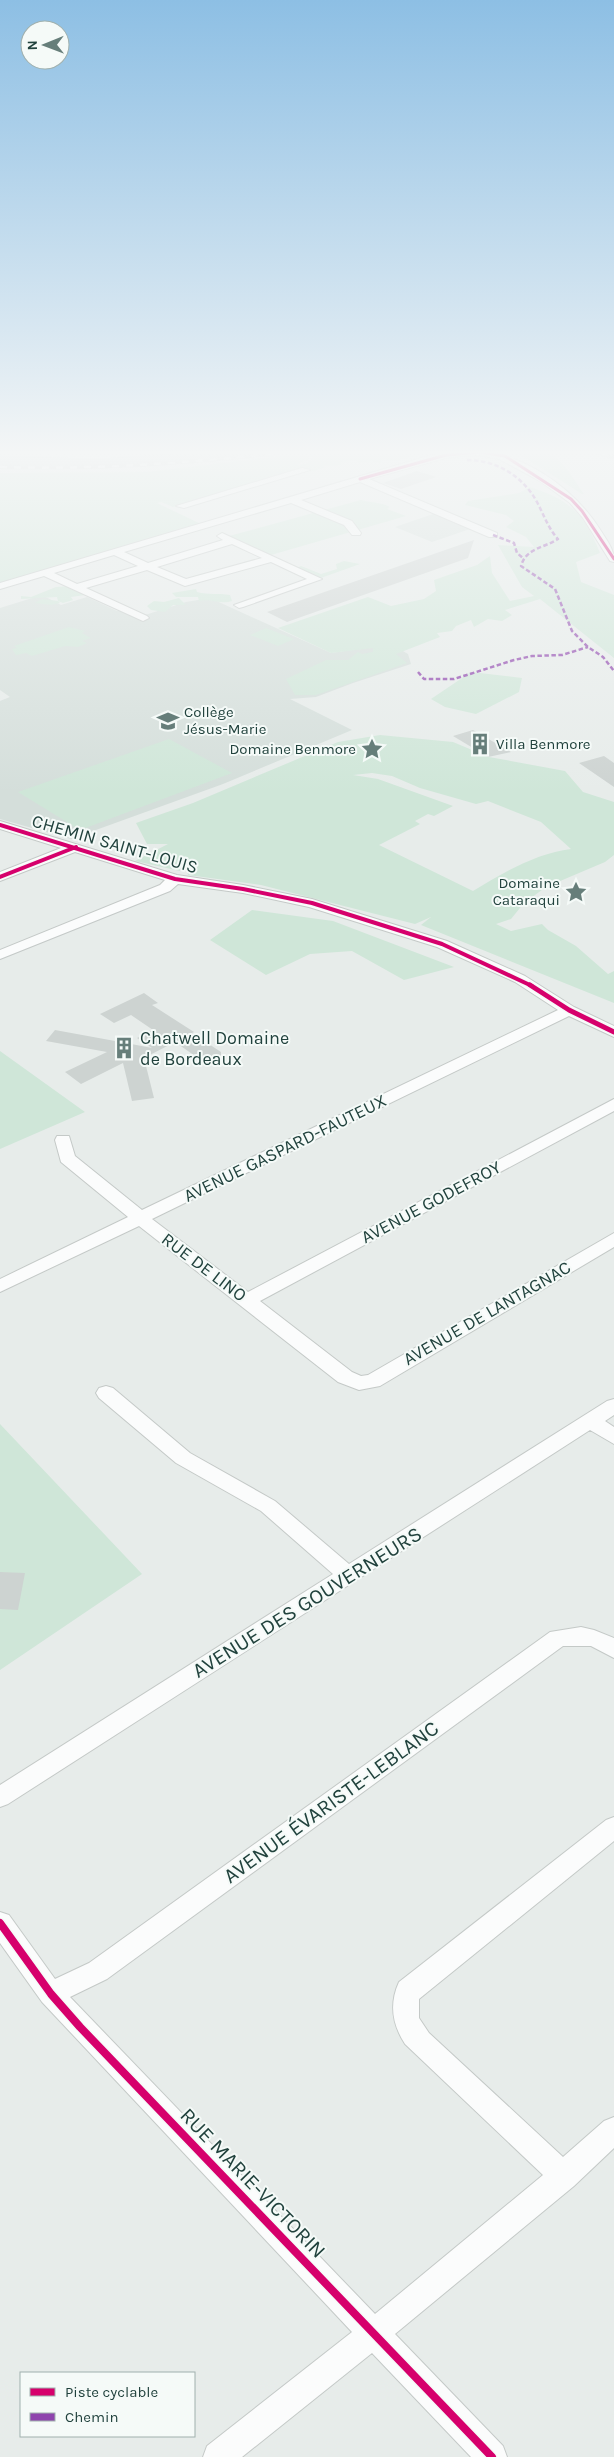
<svg xmlns="http://www.w3.org/2000/svg" width="614" height="2457" font-family="Karla,sans-serif">
<rect width="100%" height="100%" fill="#e7ecea"/>
<path fill="#d4deda" d="M436,513l37,15 -41,14 -37,-15z
M42,595l19,10 26,-8 30,14 7,-3 18,8 44,-14 24,-4 121,55 60,-9 17,10 3,10 -58,19 -37,14 -26,2 62,31 -129,54 -152,55 -71,-20v-118l10,-4 -10,-7v-82z"/>
<path fill="#cfe6d8" fill-rule="evenodd" d="M344,450h74l-1,2 2,3h-11l6,1 -19,5 -13,-2 -2,4 -9,-2 -11,2 -4,-3 -14,2 -1,3 -20,1 5,1 -13,4 -7,-2 -133,38 -12,-5 -4,1 46,22 -203,61v-113l147,-1 125,-15 37,-1 1,3 -14,6 10,-1 6,-6 -1,-3 -16,-1z
M542,451c21,5 30,27 42,43h-2l-63,-40z
M530,487c40,13 54,26 70,66l-24,9 5,20 33,13v63l-74,-59 -35,11 7,5 -10,6 -14,-2 -14,8 -3,-7 -15,6 -4,5 -15,2 3,4 -44,17 11,9 -91,32h-21l-9,-16 40,-19h22l10,-8 4,2 11,-2v-4l-42,5 -53,-25 90,-31 23,9 33,-7 12,-8 -2,-11 43,-15 13,-9 2,17 18,28 24,-5 -12,-9 -24,-42 36,2 -8,-10 -20,-10 8,-6 -8,-6 -41,-10 3,-4 51,-8z
M361,500c11,3 20,2 29,7l-3,2 19,7 -135,39 -42,-19z
M344,561l16,3 -42,15 -23,-10 6,-3 20,8 16,-5 -1,-5z
M71,586v3l14,6 -14,2 2,3 -10,3 -5,-2 2,2 -9,2 -16,-2 7,-4 16,2 -1,-4 -36,2v-3l10,1 25,-10z
M196,589l1,3c11,3 22,1 33,3l2,6c-11,4 -22,-3 -33,0l-1,-4h-22l-4,-4z
M179,598l7,7h-13l-8,7 -14,-2 -4,-4 7,-5 10,1z
M69,627l16,4 -3,2 9,5 -9,3 5,2 -9,4 -13,-1 -33,10 -6,-3 -10,2 -4,-6 5,-1 -3,-2z
M266,628l28,11 -16,7 -28,-11z
M471,672l51,6 -3,14 -43,22 -31,-7 -14,-8z
M380,735l73,7 36,15 76,14 18,21 31,10v53l-9,7 -59,25 -22,16 -13,16 -15,5 15,7 31,-7 6,6 28,16 32,28 6,-3v32l-193,-78 10,-8 -16,7 -154,-39 -73,-10 -3,-12 -5,8 -45,-10 33,-17h-21l-11,-21 57,-20 145,-61zM372,773l20,3 28,12 56,16 12,-3 53,21 30,27c-34,4 -69,24 -98,42l-94,-46 41,-21 -5,-3 13,-7 6,2 19,-10 -75,-27 -25,-4z
M169,739l63,34 -152,57 -62,-38z
M252,910l81,11 121,46 -50,13 -52,-29 -42,3 -44,21 -56,-35z
M0,1051l85,61 -85,37z
M0,1424l142,150 -142,96z"/>
<path fill="#cdd3d1" d="M417,471l19,6 -35,12 -18,-6z
M474,540l-6,18 -181,64 -20,-10z
M473,730l38,22 -23,5 -35,-21z
M604,756l10,7v24l-35,-24z
M144,993l14,10 -6,2 42,27 -2,1 29,19v9l-13,4 -33,-23 -31,16 10,40 -22,3 -9,-38 -42,21 -16,-12 42,-20 -61,-11 9,-11 60,11 7,4 4,-2 26,5 -15,-10 16,-8 -22,-15 -17,8 -14,-9z
M0,1572l25,1 -7,37 -18,-1z"/>
<g fill="none" stroke-linecap="round" stroke-linejoin="round">
<g stroke="#c4c9c7" stroke-width="2">
<path id="minor" d="M464,450c55,-1 109,36 137,81 7,11 13,18 13,31l-4,-1 -27,-43 -13,-15 -30,-22 -41,-22 -21,-4 -29,2 -80,22 128,54v4h-8l-129,-55 -59,18 51,21 9,12 -1,2h-8l-8,-10 -53,-22 -167,49 24,11 75,-23 -6,-4 5,-3 100,46 -79,28 -4,1 -5,-3 73,-26 -36,-17 -86,24 -38,-16 -61,18 61,28 2,2 -6,3 -99,-45 -44,13v-6l428,-127zM232,544l30,14 -76,21 -29,-12zM114,555l24,11 -61,18 -23,-11z
M302,468l8,2 -126,38 -8,-2z
M0,821l177,54 66,10 69,14 135,42 78,35 49,31 40,19v11l-45,-21 -417,203 96,73 366,-193v12l-354,190 92,71 9,4 7,-1 246,-142v14l-234,139 -21,4 -21,-8 -199,-156 -139,66v-13l128,-62 -67,-55 -6,-22 2,-4h12l6,20 67,54 416,-200 -43,-28 -78,-35 -128,-40 -66,-14 -65,-9 -8,7 -170,68v-9l160,-65 5,-5 -90,-28 -75,29v-9l61,-24 -61,-19z
M106,1386l7,2 77,65 85,48 74,63 258,-163 7,-2v16l-9,6 9,6v17l-24,-14 -582,374 -8,3v-22l333,-211 -72,-63 -85,-48 -77,-65 -3,-5 3,-5z
M581,1627l13,3 20,8v20l-23,-12h-28l-456,333 -37,18 305,317 168,-139 -138,-131c-13,-20 -16,-40 -6,-62l207,-162 8,-3v24l-195,158v19l10,15 134,124 41,-36 10,-4v31l-40,38 -179,148 108,112 4,11h-36l-99,-104 -130,104h-39l4,-11 145,-114 -310,-330 -42,-59v-31l9,3 46,64 34,-16 461,-331z"/>
</g>
<g stroke="#c1cbca" stroke-width="3">
<path id="major" d="M234,450h33c-7,8 -30,7 -41,8 -75,8 -150,11 -226,7v-8l98,3z"/>
</g>
<use href="#minor" fill="#fbfcfc" fill-rule="evenodd"/>
<use href="#major" fill="#ced7d6" fill-rule="evenodd"/>
<g stroke="#c8cdcb" stroke-width="4">
<path id="rail" d="M587,450l27,7
M0,467c102,3 203,-5 305,-17"/>
</g>
<use href="#rail" stroke="#f5faf8" stroke-width="2.5" stroke-dasharray="7" stroke-linecap="butt"/>
<path stroke="#8e44ad" stroke-width="2.5" stroke-dasharray="4.5 2.5" stroke-linecap="butt" d="M467,460c29,0 56,16 70,42 7,13 11,26 21,37 -14,9 -32,9 -37,27l34,23 17,42 16,16 15,10 11,14
M493,535l21,8 3,10 6,5
M418,672l6,7h30l60,-19 18,-4 30,-1 26,-8"/>
<g stroke="#f5faf8" stroke-width="5">
<path id="cycleway-far3" d="M3,450l45,2 148,-2
M360,479l86,-24 34,-3 25,4 66,43 11,12 32,48"/>
</g>
<g stroke="#f5faf8" stroke-width="6">
<path id="cycleway-far2" d="M0,825l175,54 68,10 69,14 130,41 90,42
M0,877l76,-30"/>
</g>
<g stroke="#f5faf8" stroke-width="8">
<path id="cycleway-far1" d="M530,985l39,25 45,22"/>
</g>
<g stroke="#f5faf8" stroke-width="11">
<path id="cycleway" d="M0,1923l51,71 29,33 412,430"/>
</g>
<use href="#cycleway-far3" stroke="#d6006c" stroke-width="3"/>
<use href="#cycleway-far2" stroke="#d6006c" stroke-width="4"/>
<use href="#cycleway-far1" stroke="#d6006c" stroke-width="5"/>
<use href="#cycleway" stroke="#d6006c" stroke-width="8"/>
</g>
<linearGradient id="sky" x2="0" y2="1"><stop stop-color="#8dbfe4"/><stop offset="0.57" stop-color="#f4f6f6"/><stop offset="1" stop-color="#f4f6f6" stop-opacity="0"/></linearGradient>
<rect width="614" height="794" fill="url(#sky)"/>
<defs>
<g id="school-bare" transform="scale(1.725)"><path d="M0-5L7-2L0 1L-7-2ZM-4 1L0 2.5L4 1V4Q0 6-4 4Z" fill="#667e7a" stroke="#f5faf8" stroke-width="2.5" paint-order="stroke"/></g>
<g id="building-bare" transform="scale(1.725)"><path d="M-4-6H4V6H1V3H-1V6H-4ZM-2.5-4.3h1.7v1.8h-1.7ZM.8-4.3h1.7v1.8H.8ZM-2.5-1h1.7V.8h-1.7ZM.8-1h1.7V.8H.8Z" fill="#667e7a" stroke="#f5faf8" stroke-width="2.5" paint-order="stroke"/></g>
<g id="sight-bare" transform="scale(1.725)"><path d="M0-6L1.8-2.2L6-1.7L2.9 1.2L3.7 5.4L0 3.3L-3.7 5.4L-2.9 1.2L-6-1.7L-1.8-2.2Z" fill="#667e7a" stroke="#f5faf8" stroke-width="2.5" paint-order="stroke"/></g>
</defs>
<g fill-rule="evenodd">
<use href="#school-bare" x="168" y="721"/>
<use href="#building-bare" x="480" y="744"/>
<use href="#sight-bare" x="372" y="749"/>
<use href="#sight-bare" x="576" y="892"/>
<use href="#building-bare" x="124" y="1048"/>
</g>
<g text-anchor="middle" dominant-baseline="central" stroke-width="4" stroke-linejoin="round" paint-order="stroke">
<g font-size="15" fill="#21423d" stroke="#f5faf8" text-anchor="start">
<text x="184" y="712">Collège<tspan x="184" dy="17">Jésus-Marie</tspan></text>
<text x="496" y="744">Villa Benmore</text>
<text x="356" y="749" text-anchor="end">Domaine Benmore</text>
<text x="560" y="883" text-anchor="end">Domaine<tspan x="560" dy="17">Cataraqui</tspan></text>
</g>
<g font-size="18" fill="#21423d" stroke="#f5faf8">
<text transform="translate(115 844) rotate(16)">CHEMIN SAINT-LOUIS</text>
<text transform="translate(285 1148) rotate(-26)">AVENUE GASPARD-FAUTEUX</text>
<text transform="translate(431 1202) rotate(-28)">AVENUE GODEFROY</text>
<text transform="translate(204 1267) rotate(37)">RUE DE LINO</text>
<text transform="translate(487 1313) rotate(-30)">AVENUE DE LANTAGNAC</text>
</g>
<g font-size="18" fill="#21423d" stroke="#f5faf8" text-anchor="start">
<text x="140" y="1038">Chatwell Domaine<tspan x="140" dy="21">de Bordeaux</tspan></text>
</g>
<g font-size="21" fill="#21423d" stroke="#f5faf8">
<text transform="translate(307 1602) rotate(-32)">AVENUE DES GOUVERNEURS</text>
<text transform="translate(331 1802) rotate(-36)">AVENUE ÉVARISTE-LEBLANC</text>
<text transform="translate(253 2183) rotate(46)">RUE MARIE-VICTORIN</text>
</g>
</g>
<rect x="20" y="2372" width="175" height="65" fill="#f5faf8" stroke="#a0b0ad"/>
<rect x="30" y="2388" width="25" height="8" fill="#d6006c" stroke="#a0b0ad"/>
<text x="65" y="2397" font-size="15" fill="#21423d">Piste cyclable</text>
<rect x="30" y="2413" width="25" height="8" fill="#8e44ad" stroke="#a0b0ad"/>
<text x="65" y="2422" font-size="15" fill="#21423d">Chemin</text>
<g transform="translate(45 45) rotate(269)"><circle r="24" fill="#f5faf8" stroke="#a0b0ad"/>
<path d="M0-4L9 19L0 12L-9 19Z" fill="#667e7a"/>
<text y="-8" font-size="14" font-weight="bold" text-anchor="middle" fill="#21423d">N</text>
</g>
</svg>
